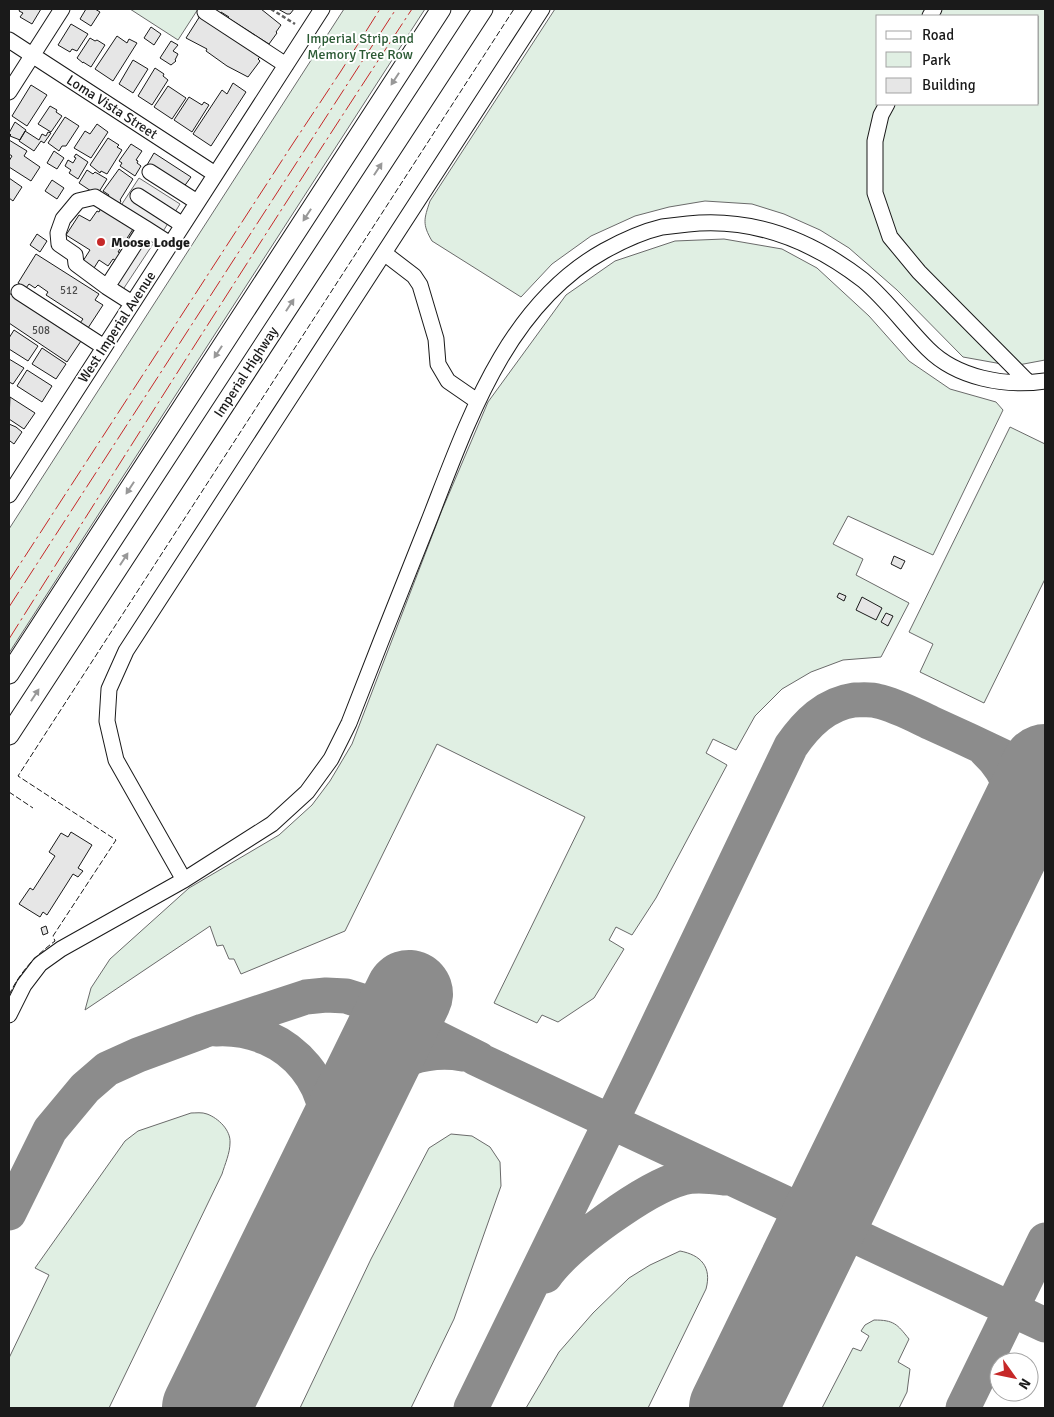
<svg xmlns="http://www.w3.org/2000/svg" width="1054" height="1417" font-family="Signika,sans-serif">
<rect width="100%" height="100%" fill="#fff"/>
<path fill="#e0efe3" stroke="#6a6a6a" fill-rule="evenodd" d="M130,9h68l-20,31z
M344,9h81l-416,644v-124z
M555,9h490v351l-32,6 -50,-9 -66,-67 -48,-42 -29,-18 -36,-16 -32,-10 -47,-3 -36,6 -34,9 -44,20 -39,28 -31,33 -89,-56c-10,-17 -8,-22 -2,-40zM878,16h160v88h-160z
M724,239l58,10 35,19 52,48 40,45 41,28 46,13 7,8 -70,145 -85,-39 -15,28 30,15 -7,16 53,28 -28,54 -38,3 -32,12 -29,17 -27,27 -19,34 -23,-11 -7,14 21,12 -71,133 -24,37 -16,-8 -7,13 15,9 -30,49 -36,24 -16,-7 -5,8 -43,-20 91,-186 -148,-73 -92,187 -104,43 -7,-15h-5l-6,-14 -6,1 -7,-20 -125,84 6,-22 19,-29 79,-71 90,-53 33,-30 18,-24 22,-37 90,-234 46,-108 78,-107 49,-34 60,-20z
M1010,427l35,17v135l-61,124 -64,-31 13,-28 -24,-12z
M191,1113c5,0 11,-1 16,1 11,4 24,16 23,29 0,10 -5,21 -8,31l-113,234h-100v-50l40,-83 -14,-7 90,-127 13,-10z
M451,1134l21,2 18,11 10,15 1,24 -47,133 -43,89h-111l71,-149 58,-111z
M680,1251c21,4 32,16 26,38l-58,119h-122l33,-56 34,-39 36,-35 21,-13z
M874,1320c20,0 23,4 35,19l-11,23 12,7 -3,23 -8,16h-77l31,-60 8,3 8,-15 -8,-5 4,-6z"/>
<path fill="#ededed" stroke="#6a6a6a" d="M139,178l41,26 -18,29 -42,-26z
M135,228l20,13 -33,50 -19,-12z"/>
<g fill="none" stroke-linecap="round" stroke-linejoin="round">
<path stroke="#8c8c8c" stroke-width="35" d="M985,750c28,26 33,53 25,90
M1010,840l18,-16 17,-9
M216,1029c74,-4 129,61 106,134l-66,142
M475,1058l570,267
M330,1160c12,-23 22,-52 37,-72 22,-29 62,-40 96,-34
M9,1213l41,-83 35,-42 22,-19 31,-14 65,-24 103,-34 20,-2 20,1 19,6 114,57
M545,1276c22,-31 100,-88 137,-98 13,-4 28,-2 42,0
M471,1408l168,-344 152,-318c16,-23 35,-42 63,-46 7,0 17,-1 23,1 19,4 37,14 54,22 38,17 76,35 114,54
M963,1408l82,-168"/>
<path stroke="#8c8c8c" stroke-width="88" d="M206,1408l203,-414
M733,1408l312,-640"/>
</g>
<path fill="#e6e6e6" stroke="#1a1a1a" d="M20,9h21l-9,15 -12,-7 3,-4 -4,-2z
M86,9h9l5,3 -9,14 -11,-7z
M213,9h48l20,16 -5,7 1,1 -8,11 -41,-26 1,-1 -8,-5 -1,2z
M278,9h16l-4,5h-3z
M200,16l60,41 -2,2 2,2 -12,16 -21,-11 -21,-15 1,-2 -21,-11z
M71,24l17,10 -11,17 -5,-2 -2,3 -12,-7z
M151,27l10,7 -7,11 -10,-7z
M117,36l10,7 2,-4 8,4 -24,38 -18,-12z
M90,38l5,3 2,-1 8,5 -14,22 -8,-5v1l-6,-5z
M171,41l7,4 -5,6 5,3 -3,6 1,1 -5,4 -11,-7z
M133,60l15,9 -15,24 -14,-9z
M155,68l9,6 -1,2 5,4 -16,25 -14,-9z
M233,83l13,9 -35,54 -18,-12 29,-44 5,4z
M31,85l16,10 -20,31 -15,-10z
M168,86l18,12 -14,21 -18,-12z
M189,97l13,8 2,-3 5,3 -17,27 -18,-12z
M50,106l7,4 -1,2 6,4 -11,16 -13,-8z
M65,117l14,9 -13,20h-4l-3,5 -11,-8z
M15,122l11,8 -6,10 -10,-4 1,-1 -2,-2z
M97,124l11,8 -17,26 -17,-10 11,-17 5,3z
M25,131l14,9 3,-6 4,2 2,-4 3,1 -7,10 -3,-2 -7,10 -15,-10z
M108,138l11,7 -2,2 5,3 -15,24 -6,-3 -1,2 -10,-8z
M9,140l18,11 -3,5 16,11 -9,14 -22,-14v-6l3,-5 -3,-2z
M131,144l11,7 -6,9 2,1 -1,2 4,3 -6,10 -15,-10 2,-3 -3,-2z
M54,151l10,7 -7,11 -10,-6z
M154,153l37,24 -8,11 -36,-23z
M76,154l12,8 -10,17 -9,-6 2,-3 -6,-4 3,-6 5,3 3,-5 -2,-1z
M119,169l14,10 -13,21 1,1 -4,6 -11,-7 3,-5 -6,-4z
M87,170l6,4 2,-2 12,7 -10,16 -18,-12z
M9,178l13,9 -9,14 -4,-3z
M52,180l12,8 -7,11 -12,-8z
M101,208l32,21 -15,23 4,2 -4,8 -5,-3 -5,7 -9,-6 -5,8 -11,-7 7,-11 -24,-15 13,-20 11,6 7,-10 2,1z
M37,234l10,7 -7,11 -10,-7z
M36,254l63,40 -4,6 8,5 -15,23 -8,-5 3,-4 -37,-24 2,-3 -10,-7 -3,3 -6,-4 -3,4 -8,-5z
M9,293l72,48 -14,21 -58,-39z
M14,330l24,16 -10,15 -19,-12v-11z
M42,348l24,16 -10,15 -24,-15z
M9,359l15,9 -11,16 -4,-2z
M27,370l25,16 -10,16 -25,-16z
M10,397l25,16 -11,16 -15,-10z
M9,424l7,3 6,5 -8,12 -4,-3 -1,2z
M894,556l11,5 -4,8 -10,-5z
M839,593l7,3 -2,5 -7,-4z
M862,597l20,11 -6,12 -20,-10z
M886,613l7,3 -5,10 -7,-4z
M71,832l21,13 -14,23 5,3 -5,6 -5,-3 -26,41 -4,-3 -3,5 -21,-13 11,-16 3,2 22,-34 -6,-4 12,-19 7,4z
M46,926l2,7 -5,2 -2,-7z"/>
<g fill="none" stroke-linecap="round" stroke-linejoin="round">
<g stroke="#1a1a1a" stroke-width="17">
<path id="minor" d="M205,12l81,53
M930,16l4,-7
M9,40l206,134
M9,92l53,-83
M887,104l-6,11 -6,26v52l15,44 29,35 109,110
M150,172l47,30
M138,196l45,29
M384,253l30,23 6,9 16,54 2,25 10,17 29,20
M107,287l-31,-23 -1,-9 -16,-11 -1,-11 5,-14 15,-18 17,-4 50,31
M19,292l85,55
M132,303l-25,-16 38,-59 25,16
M9,495l313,-486
M184,880l-68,-120 -9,-39 2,-32 17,-38 416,-642
M9,1015l15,-30 16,-21 21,-15 123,-69 88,-56 35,-32 24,-33 18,-36c26,-67 52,-133 79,-200 39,-99 77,-217 176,-272 18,-10 37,-19 58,-24 8,-1 17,-2 26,-3 66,-7 123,16 175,56 24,20 43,47 65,69 29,29 77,38 117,32"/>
</g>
<g stroke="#1a1a1a" stroke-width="21">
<path id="major" d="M9,674l432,-665
M9,735l474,-726"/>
</g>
<path stroke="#5f5f5f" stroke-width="2.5" stroke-dasharray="4 2.5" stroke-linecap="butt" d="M271,9l24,15"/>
<use href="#minor" stroke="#fff" stroke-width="15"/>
<use href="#major" stroke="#fff" stroke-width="19"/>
<path stroke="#1a1a1a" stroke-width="1" stroke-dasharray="6 2.5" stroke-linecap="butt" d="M9,792l24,16
M9,995c11,-23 26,-39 46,-54l-2,-5 63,-96 -98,-64 496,-767"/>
<path stroke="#c62828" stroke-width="1" stroke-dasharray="18 4 2.5 4" stroke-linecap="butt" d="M9,581l283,-436 49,-74 39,-62
M9,607l387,-598
M9,639c133,-211 266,-422 403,-630"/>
</g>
<defs><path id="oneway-solid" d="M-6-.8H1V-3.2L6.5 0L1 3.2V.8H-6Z" transform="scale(1.25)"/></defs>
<g fill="#989898">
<use href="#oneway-solid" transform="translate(395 79) rotate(123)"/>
<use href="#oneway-solid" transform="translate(378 169) rotate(-57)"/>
<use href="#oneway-solid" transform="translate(307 215) rotate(123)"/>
<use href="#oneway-solid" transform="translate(290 305) rotate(-57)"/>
<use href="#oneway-solid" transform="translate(218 352) rotate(123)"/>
<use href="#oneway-solid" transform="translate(130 488) rotate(123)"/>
<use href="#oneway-solid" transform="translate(124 559) rotate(-57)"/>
<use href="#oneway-solid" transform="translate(35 695) rotate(-57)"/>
</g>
<circle fill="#c62828" stroke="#fff" stroke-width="2" cx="101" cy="242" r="5"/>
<g text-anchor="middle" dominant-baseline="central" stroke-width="4" stroke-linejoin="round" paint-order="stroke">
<g font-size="11" fill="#4d4d4d">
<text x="69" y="290">512</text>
<text x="41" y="330">508</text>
</g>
<g font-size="14" fill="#2b5a34" stroke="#fff">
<text x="360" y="38">Imperial Strip and<tspan x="360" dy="16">Memory Tree Row</tspan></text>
</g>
<g font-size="14" fill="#1a1a1a" stroke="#fff">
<text transform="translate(112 107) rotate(33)">Loma Vista Street</text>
<text transform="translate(117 327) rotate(-57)">West Imperial Avenue</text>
<text transform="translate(246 372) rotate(-57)">Imperial Highway</text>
</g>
<g font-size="14" font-weight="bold" fill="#1a1a1a" stroke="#fff" text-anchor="start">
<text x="111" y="242">Moose Lodge</text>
</g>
</g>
<rect width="1054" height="1417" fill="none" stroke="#1a1a1a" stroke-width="20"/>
<rect x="876" y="15" width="162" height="90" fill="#ffffff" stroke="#a3a3a3"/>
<rect x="886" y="31" width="25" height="8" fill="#ffffff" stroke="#a3a3a3"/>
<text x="922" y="40" font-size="15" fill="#1a1a1a">Road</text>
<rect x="886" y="52" width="25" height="15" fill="#e0efe3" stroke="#a3a3a3"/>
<text x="922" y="65" font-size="15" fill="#1a1a1a">Park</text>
<rect x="886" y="78" width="25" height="15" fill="#e6e6e6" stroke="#a3a3a3"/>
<text x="922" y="90" font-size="15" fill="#1a1a1a">Building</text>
<g transform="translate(1014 1377) rotate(123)"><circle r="24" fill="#ffffff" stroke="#a3a3a3"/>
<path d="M0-4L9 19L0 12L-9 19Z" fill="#c62828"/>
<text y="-8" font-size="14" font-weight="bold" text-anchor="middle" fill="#1a1a1a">N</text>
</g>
</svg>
